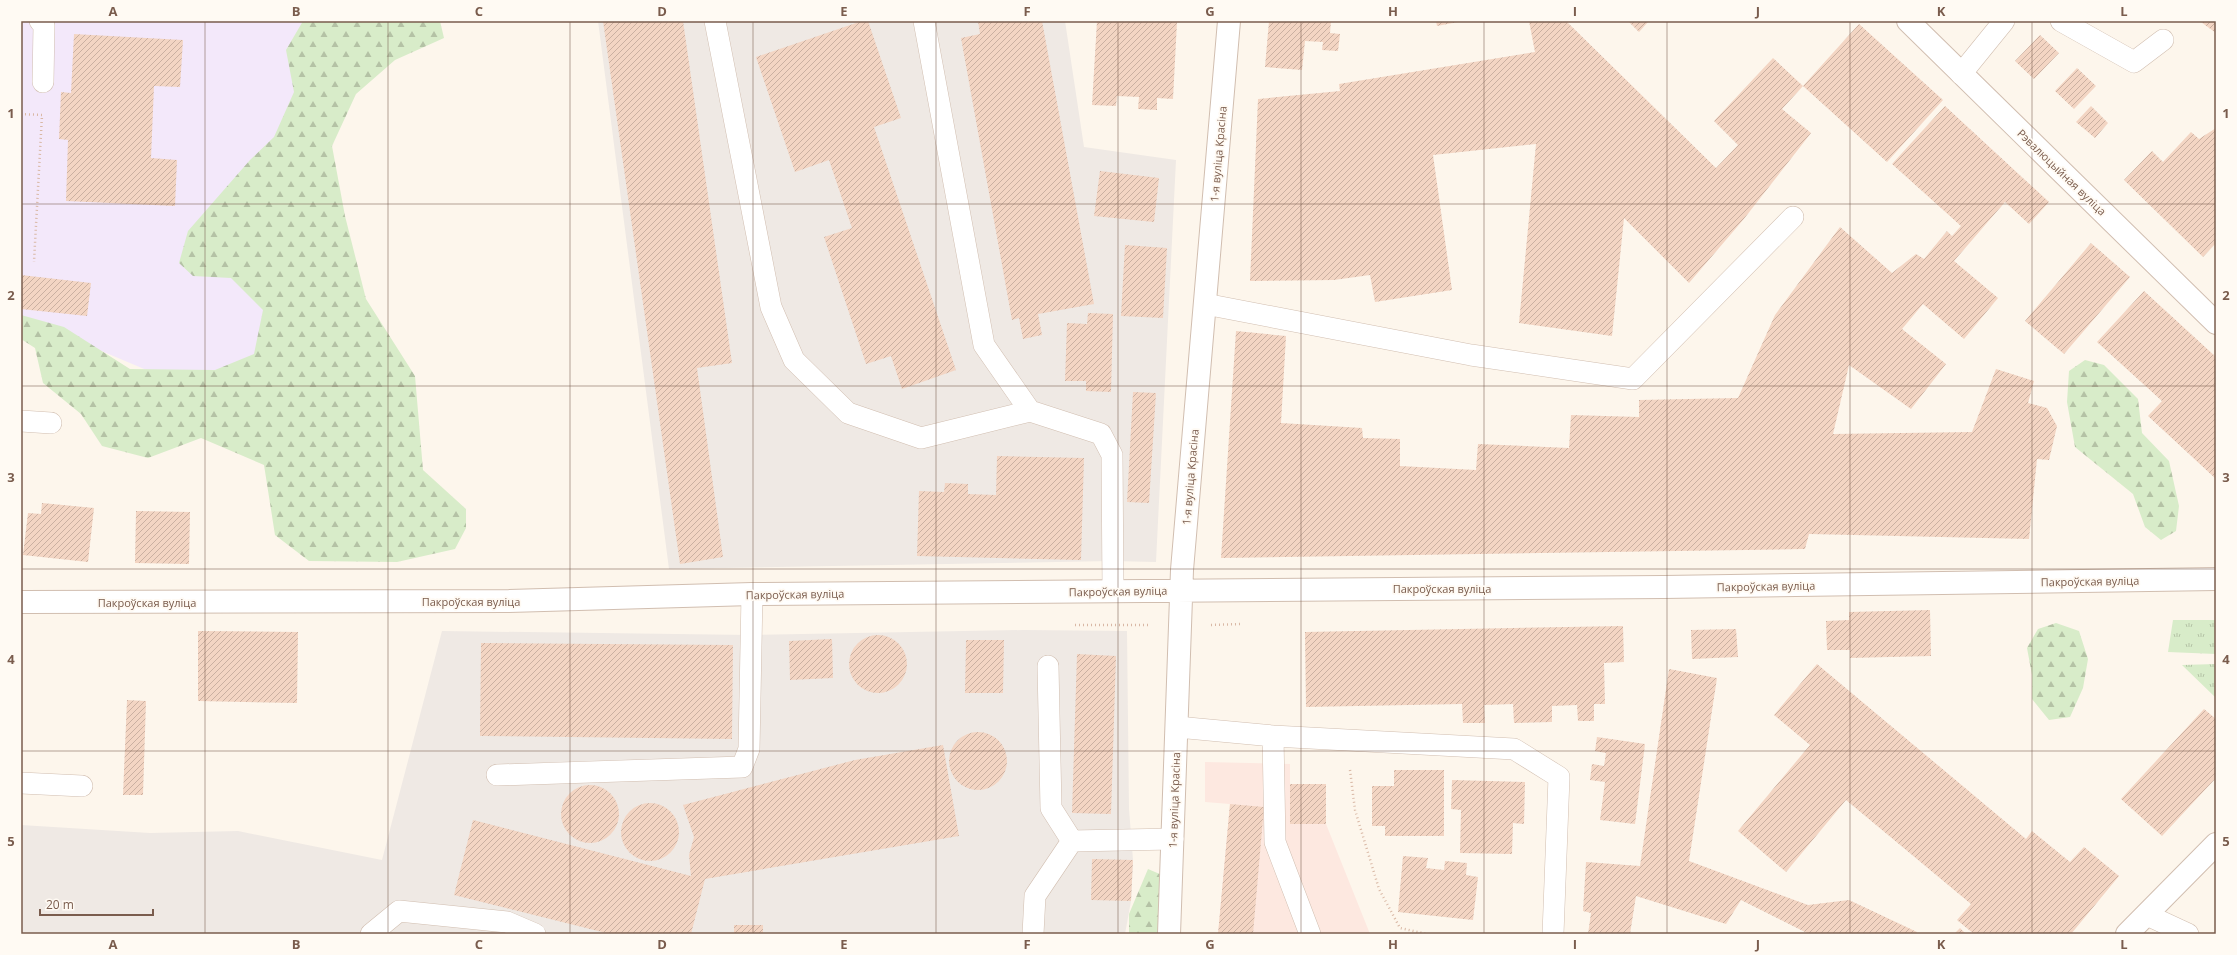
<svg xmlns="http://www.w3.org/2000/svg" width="2237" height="955" font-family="'Open Sans',sans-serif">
<defs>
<pattern id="grass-tufts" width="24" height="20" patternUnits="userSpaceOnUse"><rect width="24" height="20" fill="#d8ecc9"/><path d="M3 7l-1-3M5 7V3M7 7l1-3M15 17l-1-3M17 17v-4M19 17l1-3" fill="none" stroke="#b4c2a5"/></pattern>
<pattern id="forest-firs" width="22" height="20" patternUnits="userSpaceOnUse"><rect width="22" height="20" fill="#d8ecc9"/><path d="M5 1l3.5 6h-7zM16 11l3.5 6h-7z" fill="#b4c2a5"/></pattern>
<pattern id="building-hatch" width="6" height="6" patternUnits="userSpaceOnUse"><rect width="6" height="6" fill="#f3d5c3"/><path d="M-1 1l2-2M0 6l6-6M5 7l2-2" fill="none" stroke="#cab0a1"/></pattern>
</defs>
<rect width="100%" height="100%" fill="#fdf6ec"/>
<path fill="#fde8e0" d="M1205,762l85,2v60h36l44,110h-152l12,-130 -25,-2z"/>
<path fill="#efe9e4" d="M598,21h467l19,126 92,13 -20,402 -44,-1 -443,8z
M1023,630l104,1 2,178 4,51 -2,41 -6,33h-1104v-109l129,8 88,-2 144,29 60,-229 308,4z"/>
<path fill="#f3e8fa" d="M21,21h281l-24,385 -122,-32 -135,-57z"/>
<path fill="url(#grass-tufts)" d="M2173,620h43v34l-48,-2z
M2216,664v34l-34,-33z"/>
<path fill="url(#forest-firs)" d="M303,21h137l4,17 -49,22 -39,34 -24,52 13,70 21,83 49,77 8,94 43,39v19l-11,21 -58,13 -88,-1 -34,-26 -11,-70 -63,-27 -53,20 -46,-12 -21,-32 -38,-31 -8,-35 -14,-9v-24l43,12 66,42 85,1 39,-16 9,-44 -32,-32 -38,-2 -14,-13 9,-32 62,-71 24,-23 20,-45 -8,-42z
M2085,360l19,5 34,34 4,34 27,28 10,45 -3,25 -15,9 -16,-13 -12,-33 -58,-47 -8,-45 2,-31z
M2056,623l23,8 9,28 -5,29 -13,29 -21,3 -17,-21v-24l-5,-27 11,-19z
M1148,869l21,9 -6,56h-34v-20z"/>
<path fill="url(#building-hatch)" d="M603,21h80l49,342 -35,5 26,189 -43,7z
M862,21h6l33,97 -27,9 82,243 -54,19 -11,-33 -25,8 -42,-127 28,-9 -23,-68 -34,12 -39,-115z
M978,21h64l52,283 -56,10 4,21 -19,4 -4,-21 -7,2 -51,-282 19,-4z
M1097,21l80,1 -4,77 -16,-1v12l-19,-1 1,-12 -22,-1 -1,10 -24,-1z
M1269,21h62l-1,12 10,1 -2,17 -16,-1 1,-8 -18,-1 -3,29 -37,-3z
M1436,21h22v1l-21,4z
M1529,21h37l150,147 22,-23 -24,-24 59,-63 30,28 -21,23 29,24 -68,87 -54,63 -65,-65 -12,118 -93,-13 17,-179 -103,11 19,135 -77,12 -5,-27 -36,5 -84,1 8,-182 82,-8 -1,-7 196,-32z
M1628,21h21l-10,11z
M2200,21h16v12l-11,-8z
M1859,24l84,76 -56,62 -84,-76z
M74,34l109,6 -3,47 -26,-1 -3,72 26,2 -2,46 -109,-5 2,-61 -9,-1 2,-47 10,1z
M2040,35l19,18 -25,26 -19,-18z
M2077,68l19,18 -22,23 -19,-18z
M1945,106l104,96 -20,22 -24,-22 -51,59 44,37 -34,41 -41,-35 -21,25 44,35 -35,45 -62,-44 -16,69 139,-2 24,-63 38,12 -6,22 19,5 10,18 -8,34 -12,-1 -8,80 -220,-5 -4,15 -584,9 15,-227 50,5 -5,87 81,5 1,10 37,1v27l76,4 2,-26 91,4 2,-33 68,2v-17l99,-2 37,-83 65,-88 52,46 24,-19 8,5 23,-28 5,5 9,-10 -69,-62z
M2091,106l17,17 -13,15 -19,-16z
M2216,128v115l-13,14 -79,-77 28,-29 11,11 28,-30 8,7z
M1100,171l59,7 -5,44 -60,-6z
M2091,243l39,34 -66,77 -39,-33z
M1125,245l42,3 -4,70 -42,-2z
M21,275l70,8 -4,33 -66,-7z
M2144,291l72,66v122l-68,-63 14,-15 -65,-59z
M1088,313l25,1 -2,78 -25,-1v-10h-21l2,-58 20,1z
M1133,392l23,1 -7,110 -22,-1z
M997,456l87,2 -3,102 -164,-4 2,-65 25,1 1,-9 23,1v10l28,1z
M42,503l52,5 -6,54 -65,-7 5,-42 13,1z
M136,511l54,1 -1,52 -54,-1z
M1930,610l1,46 -81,2v-8h-23l-1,-29 23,-1v-8z
M1623,626l1,36 -20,1 1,41h-11v17h-16l-1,-16 -25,1v16l-38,1 -1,-19 -29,1 1,18h-22l-1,-19 -156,3 -1,-75z
M1736,629l2,28 -46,2 -1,-29z
M198,631l100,1 -1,71 -99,-2z
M849 664a29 29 0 1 1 58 0a29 29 0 1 1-58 0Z
M832,639l1,39 -43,2 -1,-39z
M966,640h38l-1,53h-38z
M481,643l252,2 -1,94 -252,-3z
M1077,654l39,2 -5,158 -39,-1z
M1817,664l209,175 6,-8 38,31 14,-15 35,29 -48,58h-97l-17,-14 14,-16 -125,-104 -60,72 -48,-41 72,-86 -36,-30z
M1669,669l48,9 -28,183 119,44 41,-5 68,32 -1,2h-107l-68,-34 -15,24 -90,-28 -6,38h-42l3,-21 -8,-2 3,-49 54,4z
M127,700l19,1 -3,94h-20z
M2204,709l12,10v59l-54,58 -41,-37z
M949 761a29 29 0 1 1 58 0a29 29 0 1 1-58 0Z
M1597,737l48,7 -10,80 -35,-4 5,-38 -15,-2 2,-16 12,2 2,-13 -11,-2z
M943,745l16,91 -254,43 -14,55h-81l-156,-39 19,-75 218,56 -2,-21 5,-18 -11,-32 172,-45z
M1394,770h50v66h-59v-10h-13v-40h22z
M1452,780l73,2 -1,42 -11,-1 -1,31 -52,-1 1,-43 -10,-1z
M1290,784h36v40h-36z
M561 814a29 29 0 1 1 58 0a29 29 0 1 1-58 0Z
M621 832a29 29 0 1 1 58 0a29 29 0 1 1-58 0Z
M1230,804l34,3 -11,127h-35z
M1403,856l25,2 -2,10 18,2 1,-9 22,2 -1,12 12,2 -5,43 -75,-8z
M1092,859l41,1 -2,41 -40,-1z
M734,925h29v9h-29z
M1960,928l6,6h-12z"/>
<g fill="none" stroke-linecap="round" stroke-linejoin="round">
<g stroke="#d1beb0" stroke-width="22">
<path id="lane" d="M40,21l4,4 -1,57
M715,21l56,286 23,53 54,53 73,25 109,-27
M924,21l60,324 46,66 71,23 11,21 1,136
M2061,21l73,41 29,-22
M1961,74l43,-53
M1205,304l266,51 162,24 160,-162
M21,421l30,2
M1048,666l3,142 21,33
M1177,727l96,9 241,13 45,28 -6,157
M1273,736l2,106 35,92
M497,775l245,-8 7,-18 3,-155
M21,783l61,3
M2147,915l41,19
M371,934l28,-23 108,11 28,12
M1033,934l2,-38 37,-55 101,-2"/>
</g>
<g stroke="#d1beb0" stroke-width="24">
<path id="street" d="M1908,21l308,302
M21,602l488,-1 243,-7 912,-7 552,-8
M1169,934l13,-364 47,-549
M2127,934l89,-90"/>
</g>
<path stroke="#d9b8a5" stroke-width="2.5" stroke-dasharray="1 3" stroke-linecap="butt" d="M21,114l21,1 -8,147
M1075,625h75
M1211,625l31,-1
M1350,770l5,40 24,79 21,39 27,6"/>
<use href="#lane" stroke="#fff" stroke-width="21"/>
<use href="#street" stroke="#fff" stroke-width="22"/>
</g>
<path fill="none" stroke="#7a5c4d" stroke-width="1" stroke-opacity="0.55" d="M205,21v913M388,21v913M570,21v913M753,21v913M936,21v913M1118,21v913M1301,21v913M1484,21v913M1667,21v913M1850,21v913M2032,21v913M21,204h2195M21,386h2195M21,569h2195M21,751h2195"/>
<g text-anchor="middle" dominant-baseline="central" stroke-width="3.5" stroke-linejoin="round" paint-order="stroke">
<g font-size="11" fill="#7a5c4d" stroke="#fffaf3">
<text transform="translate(1218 154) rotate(-85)">1-я вуліца Красіна</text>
<text transform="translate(2062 172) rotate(44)">Рэвалюцыйная вуліца</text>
<text transform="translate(1190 477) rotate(-85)">1-я вуліца Красіна</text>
<text transform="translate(2090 581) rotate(-1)">Пакроўская вуліца</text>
<text transform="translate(1766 586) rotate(-1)">Пакроўская вуліца</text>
<text x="1442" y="588">Пакроўская вуліца</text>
<text transform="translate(1118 591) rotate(-1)">Пакроўская вуліца</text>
<text transform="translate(795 594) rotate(-1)">Пакроўская вуліца</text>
<text x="471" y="601">Пакроўская вуліца</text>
<text x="147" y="602">Пакроўская вуліца</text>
<text transform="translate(1174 800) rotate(-88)">1-я вуліца Красіна</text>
</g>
</g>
<rect width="2237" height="955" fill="none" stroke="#fffaf3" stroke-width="44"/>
<path d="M40 909v6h113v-6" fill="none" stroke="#7a5c4d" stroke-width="2"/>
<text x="46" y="909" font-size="12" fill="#7a5c4d" stroke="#fffaf3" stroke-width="3" paint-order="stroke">20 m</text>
<rect x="22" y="22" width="2193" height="911" fill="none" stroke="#7a5c4d" stroke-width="1.5"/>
<g font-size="13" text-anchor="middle" font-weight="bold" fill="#7a5c4d">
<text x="113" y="16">A</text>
<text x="296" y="16">B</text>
<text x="479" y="16">C</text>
<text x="662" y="16">D</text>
<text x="844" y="16">E</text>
<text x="1027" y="16">F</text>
<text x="1210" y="16">G</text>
<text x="1393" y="16">H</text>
<text x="1575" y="16">I</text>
<text x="1758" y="16">J</text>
<text x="1941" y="16">K</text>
<text x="2124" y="16">L</text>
<text x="11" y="118">1</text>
<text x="2226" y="118">1</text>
<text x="11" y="300">2</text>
<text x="2226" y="300">2</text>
<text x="11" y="482">3</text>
<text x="2226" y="482">3</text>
<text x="11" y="664">4</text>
<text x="2226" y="664">4</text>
<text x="11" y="846">5</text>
<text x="2226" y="846">5</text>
<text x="113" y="949">A</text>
<text x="296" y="949">B</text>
<text x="479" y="949">C</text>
<text x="662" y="949">D</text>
<text x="844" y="949">E</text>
<text x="1027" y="949">F</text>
<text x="1210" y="949">G</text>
<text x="1393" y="949">H</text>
<text x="1575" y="949">I</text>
<text x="1758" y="949">J</text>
<text x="1941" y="949">K</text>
<text x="2124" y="949">L</text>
</g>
</svg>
